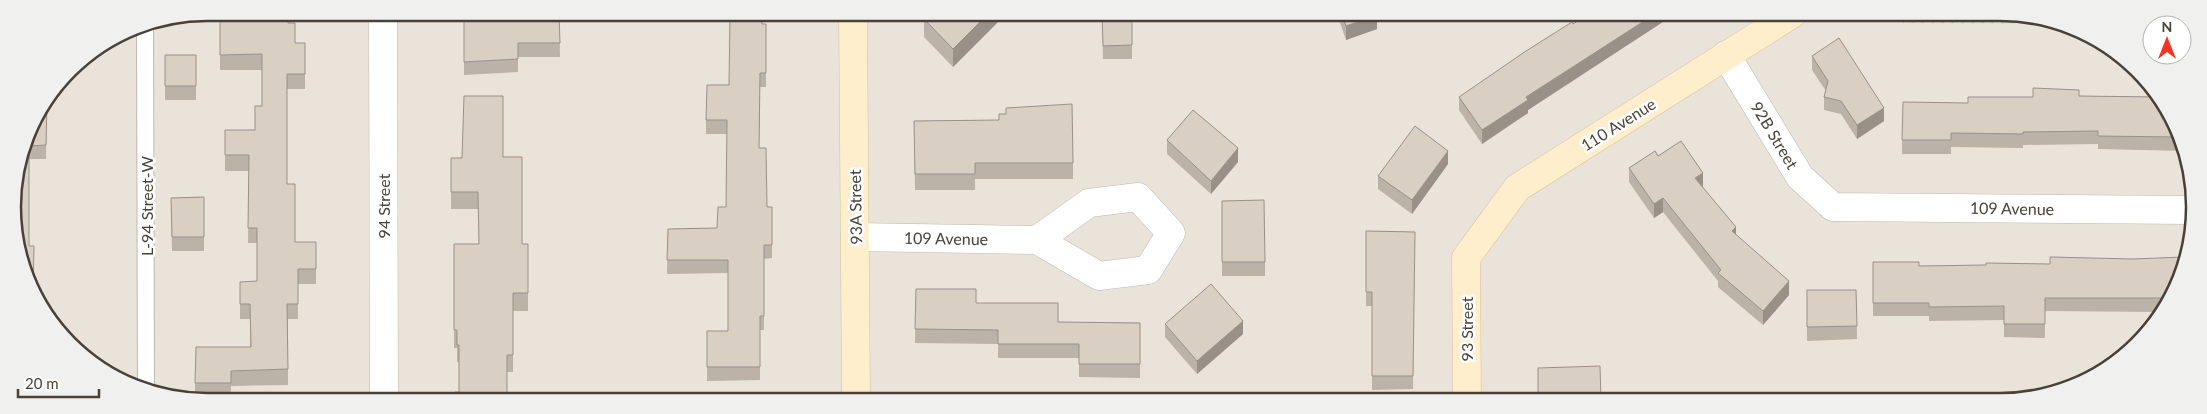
<svg xmlns="http://www.w3.org/2000/svg" width="2207" height="414" font-family="Lato,sans-serif">
<defs>
<pattern id="park-dots" width="8" height="8" patternUnits="userSpaceOnUse" patternTransform="scale(1.25)"><rect width="8" height="8" fill="#d4e8b4"/><path d="M2 2h.1M6 6h.1" fill="none" stroke="#b8c89c" stroke-width="1.8" stroke-linecap="round"/></pattern>
</defs>
<rect width="100%" height="100%" fill="#f5f1eb"/>
<path fill="#e9e3d9" d="M207,13l1818,1 72,24 57,50 34,68 5,76 -19,61 -37,52 -51,37 -73,19 -1831,-1 -72,-24 -49,-41 -38,-65 -10,-75 14,-63 43,-63 63,-42z"/>
<path fill="url(#park-dots)" d="M1901,14h124l30,10 -152,-1z"/>
<g fill="none" stroke-linecap="round" stroke-linejoin="round">
<g stroke="#c1b8ad" stroke-width="18">
<path id="lane" d="M145,25l1,363"/>
</g>
<g stroke="#c1b8ad" stroke-width="29">
<path id="street" d="M383,13l1,387
M1726,55l74,122 33,30 358,3
M855,237l182,3 62,36 49,-6 23,-37 -33,-36 -49,6 -52,37"/>
</g>
<g stroke="#d4c19b" stroke-width="29">
<path id="secondary" d="M853,13l3,387
M1467,401l-1,-143 51,-70 275,-174"/>
</g>
<use href="#lane" stroke="#fff" stroke-width="16"/>
<use href="#street" stroke="#fff" stroke-width="28"/>
<use href="#secondary" stroke="#feeecc" stroke-width="28"/>
</g>
<path fill="#bbb2a8" d="M220,13l68,10 7,20h10v46h-18v95l8,58h21v42h-18v35h-10v66l-57,1v12h-36v-15l55,-36v-28h-10v-37l17,-1v-38h-9l1,-72h-24v-41h30l7,-24v-36h-42z
M455,13h104l1,44h-42v15l-54,3v-55h-9z
M1007,13l-54,54 -29,-30v-18z
M1102,13h30v46h-29z
M1337,14h40v15l-31,11z
M1588,14h100l-9,6 -4,-6 -147,96v3l-46,31 -23,-34v-13z
M762,24h4v63h-6l-1,61 8,59 5,13v38l-8,1v71h-4v50l-53,1v-50h21v-58l-61,1 1,-45 49,-1 9,-21 1,-73h-21v-14l23,-35z
M165,55h31v45h-31z
M1812,56l72,65 -27,18 -16,-25 -17,-4v-13l2,-6 -14,-21z
M2079,96l79,1 27,54 -87,-2v-5l-75,1v3l-72,-1v7h-49v-14l66,-37z
M47,104l-1,55h-17l-2,-27z
M1006,114l67,49v16h-98v11h-60l-1,-69 85,-1z
M1167,140l71,22 -27,32 -44,-40z
M1658,156l45,30v1l33,47 53,61 -26,30 -45,-38v-6l-55,-69 -9,6 -25,-36v-14z
M503,157l19,87h6v67h-15v61h-6l-48,20v-30h-2v-14h-3v-104h25l-1,-35h-27v-51z
M1448,164l-36,50 -34,-25v-13z
M204,197v54h-32l-1,-53z
M1222,201l43,61v14h-43z
M1366,231l49,1 -2,157 -41,1v-84h-6z
M1873,262l46,4 255,27 -13,19 -116,-1v27l-41,-1v-17l-75,1v-5h-56z
M916,289l142,33 82,1v55l-61,-1v-19h-81v-14l-83,-1z
M1807,290h49l1,49 -50,2z
M1165,324l78,10 -46,40 -32,-37z"/>
<path fill="#999188" d="M989,13h18l-54,54v-18z
M1655,14h20l-147,96v3l-46,31v-14l44,-33z
M1679,14h9l-9,6z
M1377,15v14l-31,11v-14z
M1884,108v13l-27,18v-14z
M1238,148v14l-27,32v-13z
M1448,151v13l-36,50v-14z
M1703,173v13l-8,5v-13z
M1663,198v14l-9,6v-14z
M1736,227v14l-4,-10z
M1789,281v14l-26,30v-14z
M1243,321v13l-46,40v-13z"/>
<path fill="#dacfc3" stroke="#999188" d="M220,13h68v10h7v20h10v31h-18v110h8v58h21v27h-18v35h-11l1,65 -57,2v12h-36l1,-36h55l-1,-43h-10v-22l17,-1v-53h-9l1,-73h-24v-25h30v-24h7v-52l-42,1z
M464,13h95l1,30h-42v16l-54,3z
M730,13h32v11h4v49h-6l-1,75h7l1,59h5v38h-8v71h-4v51h-53v-36h21v-71h-61l1,-31 49,-1 1,-21h8l1,-87h-21l1,-35h22z
M930,13h59l-36,36 -29,-30z
M1102,13h30v32l-29,1z
M1342,14h35v1l-31,11z
M1588,14h67l-129,83 2,3 -46,30 -23,-33 67,-46 46,-29 1,2z
M1839,38l45,70 -27,17 -16,-24 -17,-4 4,-16 -16,-25z
M165,55h31v31h-31z
M2033,88l46,2v6l79,1 20,40 -80,-1v-5l-75,1v2l-72,-1v7h-49l1,-38 65,1v-6h65z
M464,96h39v61h19v87h6v49h-15v62h-6v45h-52v-8h4v-47h-2v-15h-3v-86h25l-1,-52h-27v-34h11z
M47,104l-1,41 -17,1v100h5l-1,42 -10,-18 -10,-75 14,-63z
M1072,104l1,59h-98v11h-60l-1,-53 85,-1v-6h7v-6z
M1193,110l45,38 -27,33 -44,-41z
M1415,126l33,25 -36,49 -34,-24z
M1681,141l22,32 -8,5 41,49 -4,4 57,50 -26,30 -45,-38 3,-3 -58,-72 -9,6 -25,-36 26,-17 3,5z
M204,197v40h-32l-1,-39z
M1264,200l1,62h-43v-61z
M1366,231l49,1 -2,144h-41v-84h-6z
M2050,257l83,2 50,-2v5h1l-10,31 -3,5h-126v26h-41v-18l-75,1v-4h-56v-41h46v4l67,-1v-2l64,1z
M1211,284l32,37 -46,40 -32,-37z
M916,289h60v14h82v19l82,1v41h-61v-20h-81v-14l-83,-1z
M1807,290h49l1,36 -50,1z
M1600,366l1,35h-63v-33z"/>
<g text-anchor="middle" dominant-baseline="central" stroke-width="5" stroke-linejoin="round" paint-order="stroke">
<g font-size="16" fill="#494138" stroke="#fff">
<text transform="translate(1618 124) rotate(-32)">110 Avenue</text>
<text transform="translate(1775 135) rotate(59)">92B Street</text>
<text transform="translate(146 206) rotate(-90)">L-94 Street-W</text>
<text transform="translate(383 206) rotate(-90)">94 Street</text>
<text transform="translate(855 207) rotate(-91)">93A Street</text>
<text transform="translate(2012 208) rotate(1)">109 Avenue</text>
<text transform="translate(946 238) rotate(1)">109 Avenue</text>
<text transform="translate(1466 329) rotate(-90)">93 Street</text>
</g>
</g>
<path d="M0 0H2207V414H0ZM207 21H2000A186 186 0 0 1 2186 207V207A186 186 0 0 1 2000 393H207A186 186 0 0 1 21 207V207A186 186 0 0 1 207 21Z" fill="#f0f0ef" fill-rule="evenodd"/>
<path fill="none" stroke="#494138" stroke-width="2.5" d="M207 21H2000A186 186 0 0 1 2186 207V207A186 186 0 0 1 2000 393H207A186 186 0 0 1 21 207V207A186 186 0 0 1 207 21Z"/>
<g transform="translate(2167 40)"><circle r="24" fill="#ffffff" stroke="#b6b3af"/>
<path d="M0-4L9 19L0 12L-9 19Z" fill="#f73220"/>
<text y="-8" font-size="14" font-weight="bold" text-anchor="middle" fill="#494138">N</text>
</g>
<path d="M18 389v8h81v-8" fill="none" stroke="#494138" stroke-width="2.5"/>
<text x="25" y="389" font-size="15" fill="#494138" stroke="#ffffff" stroke-width="4" paint-order="stroke">20 m</text>
</svg>
